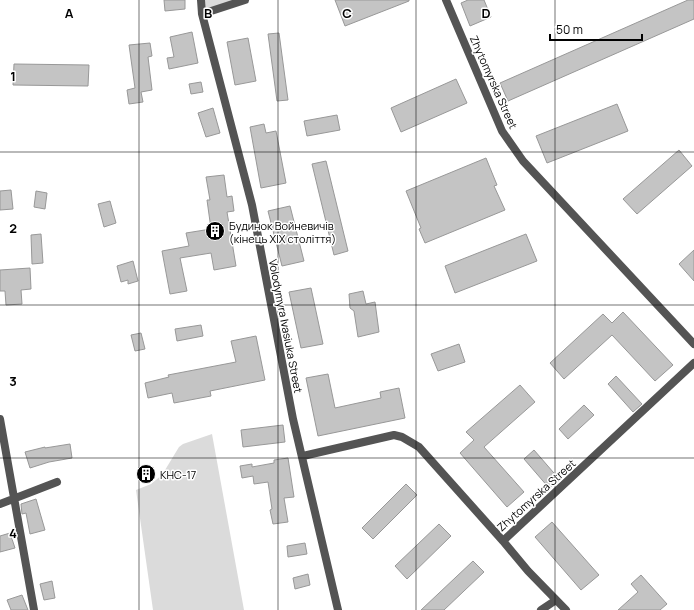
<svg xmlns="http://www.w3.org/2000/svg" width="694" height="610" font-family="Manrope,sans-serif">
<rect width="100%" height="100%" fill="#fff"/>
<path fill="#dbdbdb" d="M201,0h44l-43,14z
M212,434l32,176h-91l-17,-120 15,-6 11,-9 17,-28 4,-3z"/>
<path fill="#c4c4c4" stroke="#989898" d="M164,0h21v9l-20,2z
M335,0h74v1l-64,25z
M468,0h16l7,17 -21,9 -9,-23z
M688,0h6v19l-186,82 -8,-18z
M192,32l6,31 -29,6 -2,-11 7,-1 -4,-20z
M279,33l9,67 -11,1 -9,-67z
M248,38l8,43 -21,4 -8,-43z
M150,43l2,13 -4,1 4,33 -11,2 2,10 -14,2 -2,-14 8,-2 -6,-43z
M14,64l75,1 -1,21 -75,-1z
M456,79l11,24 -66,29 -10,-24z
M201,82l2,10 -12,2 -2,-10z
M617,104l11,27 -81,32 -11,-27z
M213,108l7,25 -14,4 -8,-24z
M337,115l3,15 -33,6 -3,-15z
M264,124l2,9 10,-2 10,52 -25,5 -11,-61z
M679,150l13,16 -55,48 -14,-15z
M486,158l11,27 -3,1 11,24 -80,33 -6,-14 2,-1 -15,-37z
M326,161l22,90 -14,4 -22,-91z
M224,175l3,22 5,-1 2,15 -7,1 9,54 -22,4 -3,-17 -31,5 7,33 -17,3 -8,-43 27,-5 -3,-13 25,-4 -4,-29h3l-4,-23z
M11,190l2,19 -13,1v-19z
M36,191l11,2 -2,16 -11,-2z
M110,201l6,22 -12,4 -6,-23z
M290,206l14,55 -22,5 -14,-55z
M41,234l2,29 -11,1 -1,-29z
M526,234l11,27 -82,32 -10,-27z
M694,250v31l-15,-17z
M133,261l5,20 -10,3v-4l-7,2 -4,-16z
M30,268l1,21 -10,1 1,14 -16,1 -1,-14h-5v-21z
M311,288l12,56 -22,4 -12,-56z
M363,291l3,13 9,-2 4,30 -21,5 -4,-26 -4,-3 -1,-14z
M623,312l50,53 -18,16 -43,-46 -48,44 -14,-16 53,-49 9,9z
M201,325l2,11 -26,5 -2,-12z
M141,333l4,16 -10,2 -4,-16z
M256,336l9,44 -55,11 1,5 -37,7 -2,-10 -24,5 -3,-15 24,-6 -1,-2 68,-13 -5,-21z
M459,344l6,18 -27,9 -7,-17z
M328,374l7,34 46,-10 -1,-6 19,-4 6,30 -87,18 -12,-58z
M616,376l26,28 -9,8 -25,-28z
M520,385l15,17 -51,45 40,45 -17,15 -47,-54 14,-13 -8,-8z
M584,405l10,10 -26,24 -9,-10z
M283,425l2,17 -42,5 -2,-17z
M70,444l2,14 -23,4 -19,6 -5,-16 20,-5v1z
M534,450l26,30 -11,8 -25,-29z
M288,458l6,39 -10,1 4,24 -15,2 -3,-14 2,-1 -4,-27 -14,2 -1,-8 -11,2 -2,-12 12,-2v3l22,-4v-3z
M151,469l1,10 -12,1v-10z
M406,484l11,11 -44,44 -11,-11z
M36,499l9,31 -15,4 -4,-21 -4,1 -1,-10z
M552,522l47,53 -18,15 -46,-53z
M439,524l12,12 -44,43 -12,-13z
M10,533l5,15 -15,4v-16z
M305,543l2,11 -19,3 -1,-11z
M473,561l11,11 -40,38h-23z
M308,574l2,11 -15,4 -2,-11z
M641,575l26,29 -7,6h-42l20,-18 -7,-8z
M52,581l3,17 -11,2 -4,-16z
M22,595l6,15h-17l-4,-10z"/>
<g fill="none" stroke-linecap="round" stroke-linejoin="round">
<path stroke="#545454" stroke-width="8" d="M201,0l1,14 50,191 41,214 45,191
M446,0l56,131 21,30 171,183
M202,14l43,-14
M0,419l34,191
M303,456l91,-21 8,2 17,10 84,94 191,-178
M0,504l57,-22
M503,541l25,30 38,39
M541,610l15,-10"/>
</g>
<path fill="none" stroke="#000" stroke-width="1" stroke-opacity="0.55" d="M139,0v610M278,0v610M416,0v610M555,0v610M0,152h694M0,305h694M0,458h694"/>
<defs>
<g id="building-disc" transform="scale(1)"><circle r="9.5" fill="#000" stroke="#fff"/><path d="M-4-6H4V6H1V3H-1V6H-4ZM-2.5-4.3h1.7v1.8h-1.7ZM.8-4.3h1.7v1.8H.8ZM-2.5-1h1.7V.8h-1.7ZM.8-1h1.7V.8H.8Z" fill="#fff"/></g>
</defs>
<g fill-rule="evenodd">
<use href="#building-disc" x="215" y="231"/>
<use href="#building-disc" x="146" y="474"/>
</g>
<g text-anchor="middle" dominant-baseline="central" stroke-width="3" stroke-linejoin="round" paint-order="stroke">
<g font-size="11" fill="#000" stroke="#fff">
<text transform="translate(494 82) rotate(66)">Zhytomyrska Street</text>
<text transform="translate(286 326) rotate(79)">Volodymyra Ivasiuka Street</text>
<text transform="translate(536 495) rotate(-42)">Zhytomyrska Street</text>
</g>
<g font-size="11" fill="#000" stroke="#fff" text-anchor="start">
<text x="229" y="225">Будинок Войневичів<tspan x="229" dy="13">(кінець ХІХ століття)</tspan></text>
<text x="160" y="474">КНС-17</text>
</g>
</g>
<g font-size="13" text-anchor="middle" font-weight="bold" fill="#000" stroke="#fff" stroke-width="3" stroke-linejoin="round" paint-order="stroke">
<text x="69" y="18">A</text>
<text x="208" y="18">B</text>
<text x="347" y="18">C</text>
<text x="486" y="18">D</text>
<text x="13" y="81">1</text>
<text x="13" y="233">2</text>
<text x="13" y="386">3</text>
<text x="13" y="538">4</text>
</g>
<path d="M550 34v6h92v-6" fill="none" stroke="#000000" stroke-width="2"/>
<text x="556" y="34" font-size="12" fill="#000000" stroke="#ffffff" stroke-width="3" paint-order="stroke">50 m</text>
</svg>
